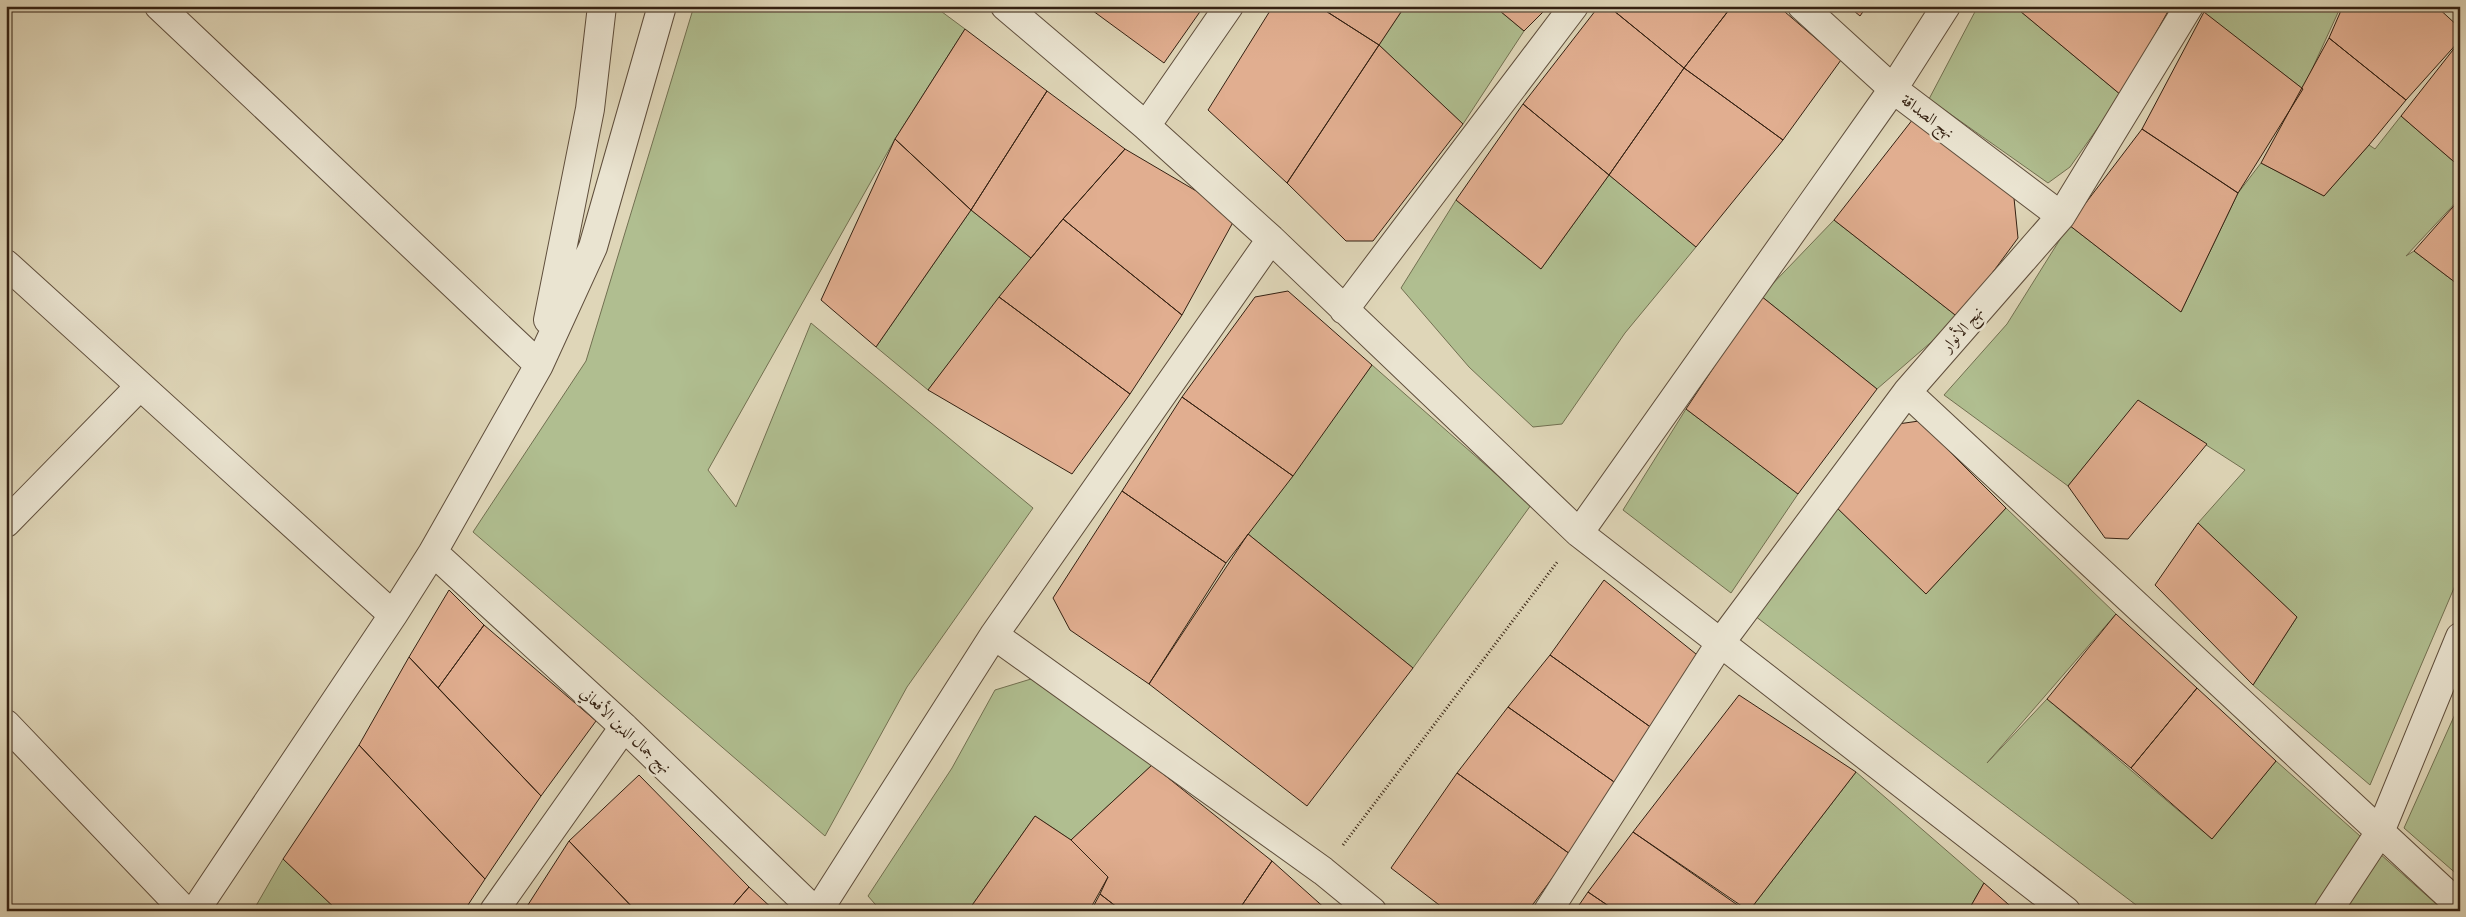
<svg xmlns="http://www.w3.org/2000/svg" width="2466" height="917" font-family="'EB Garamond',Amiri,serif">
<rect width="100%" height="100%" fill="#dfd6b8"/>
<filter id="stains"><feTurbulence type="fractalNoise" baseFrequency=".004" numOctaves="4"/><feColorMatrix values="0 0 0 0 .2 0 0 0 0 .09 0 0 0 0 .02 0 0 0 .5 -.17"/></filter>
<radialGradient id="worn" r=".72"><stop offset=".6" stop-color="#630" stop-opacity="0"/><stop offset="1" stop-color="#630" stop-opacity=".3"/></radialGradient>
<path fill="#b0be90" stroke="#727051" d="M694,6h240l31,23 -70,110 -187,331 28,37 75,-184 222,185 -126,179 -82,149 -352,-304 113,-171z
M1405,6h89l30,25 -61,93 -84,-79z
M1978,6h36l107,89 -51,72 -22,16 -119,-84z
M2208,6h133l-38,83 -99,-76z
M2401,116l59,51v31l-54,58 8,-5 46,35v288l-90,211 -117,-100 44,-68 -99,-94 47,-53 -107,-69 -70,85 -124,-91 63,-71 62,-99 112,87 57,-119 23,-30 63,33 45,-51 6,4z
M1609,175l87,72 -71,86 -63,91 -29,3 -64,-60 -68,-79 55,-88 85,69z
M971,210l60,48 -103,132 -52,-43z
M1834,220l125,98 -82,71 -116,-93z
M1372,365l159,140 -118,163 -165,-134z
M1686,409l112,85 -67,99 -108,-83z
M1833,504l93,90 80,-86 110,106 -129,149 60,-64 165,140 64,-78 168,150h-300l-389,-295z
M1031,679l121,86 -81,75 -36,-24 -67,95h-87l-13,-15 84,-128 43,-78z
M2460,703v174l-56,-49z
M1856,772l128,111 -16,28h-219z
M283,859l55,52h-85z"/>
<path fill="#e1ae90" stroke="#342112" d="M1090,6h114l-40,57 -75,-55z
M1273,6h45l61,39 -92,138 -79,-73z
M1318,6h87l-26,39z
M1494,6h55l-25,25z
M1599,6h9l76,62 -75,107 -86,-71z
M1608,6h124l-48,62z
M1732,6h46l63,54 -58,80 -99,-72z
M1848,6h19l-7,10z
M2014,6h157l-50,89z
M2343,6h93l24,22v12l-54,60 -77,-62z
M2204,12l99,77 -65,104 -96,-64z
M965,29l82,62 -76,119 -76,-71z
M2329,38l77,62 -37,45 -45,51 -63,-33z
M2460,41v126l-59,-51z
M1379,45l84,79 -90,117h-27l-59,-58z
M1684,68l99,72 -87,107 -87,-72z
M1047,91l78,58 -62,70 -32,39 -60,-48z
M1523,104l86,71 -68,94 -85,-69z
M1913,119l101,79 4,40 -59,80 -125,-98z
M2142,129l96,64 -57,119 -112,-87z
M895,139l76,71 -95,137 -55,-47z
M1125,149l112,66 -55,100 -119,-96z
M2460,199v87l-46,-35z
M1063,219l119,96 -52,79 -131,-97z
M1288,291l84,74 -79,111 -111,-79 73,-100z
M1761,296l116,93 -79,105 -112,-85z
M999,297l131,97 -58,80 -144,-84z
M1182,397l111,79 -67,87 -104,-72z
M2138,400l69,44 -79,95 -23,-1 -37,-52z
M1919,421l87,87 -80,86 -93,-90 51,-78z
M1122,491l104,72 -77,121 -79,-54 -17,-32z
M2198,523l99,94 -44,68 -98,-100z
M1248,534l165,134 -106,138 -158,-122z
M1604,580l97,78 -45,73 -106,-76z
M449,590l35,35 -46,63 -29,-31z
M2116,614l81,74 -66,80 -84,-69z
M484,625l112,96 -55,75 -103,-108z
M1550,655l106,76 -39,53 -109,-77z
M409,657l132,139 -56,83 -126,-134z
M2197,688l79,73 -64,78 -81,-71z
M1739,695l117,77 -107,139 -116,-79z
M1508,707l109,77 -47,70 -113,-81z
M359,745l126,134 -21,32h-126l-55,-52z
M1152,765l120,96 -34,50h-116l-22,-17 8,-17 -37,-37z
M1457,773l113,81 -42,57h-81l-56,-43z
M639,775l110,112 -21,24h-92l-67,-70z
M1035,816l36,24 37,37 -19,34h-121z
M1633,832l113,79h-130l-28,-19z
M569,841l67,70h-112z
M1272,861l56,50h-90z
M1984,883l32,28h-48z
M749,887l26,24h-47z
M1588,892l28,19h-41z
M1100,894l22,17h-31z"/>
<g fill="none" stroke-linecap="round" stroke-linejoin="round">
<g stroke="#5f4e3c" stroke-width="30">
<path id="minor" d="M159,6l380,359
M1005,6l141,120 125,113 308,294 487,378
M1802,6l91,83 168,127
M1146,126l83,-120
M6,264l387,351
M1344,310l230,-304
M548,320l42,-211 12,-103
M1907,392l553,514
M6,523l134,-137
M1579,533l314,-444 53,-83
M433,552l191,175 191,184
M994,635l329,236 49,40
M6,724l179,187
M195,911l198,-296 40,-63 106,-187 54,-118 69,-241
M494,911l130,-184
M818,911l176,-276 277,-396
M1548,911l173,-269 186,-250 154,-176 128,-210
M2328,911l52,-79 80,-195"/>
</g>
<path stroke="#342112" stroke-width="3" stroke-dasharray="1 2.5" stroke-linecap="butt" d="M1343,845l215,-284"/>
<use href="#minor" stroke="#eae4d1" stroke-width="28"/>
</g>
<g text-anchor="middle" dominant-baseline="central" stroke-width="5" stroke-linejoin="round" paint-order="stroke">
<g font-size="16" fill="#342112" stroke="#eae4d1">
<text transform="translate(1928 116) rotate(37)">نهج الصداقة</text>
<text transform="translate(1962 329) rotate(-49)">نهج الأنوار</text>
<text transform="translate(626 730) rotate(43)">نهج جمال الدين الأفعاني</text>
</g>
</g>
<rect width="2466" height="917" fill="none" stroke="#dfd6b8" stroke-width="25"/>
<rect x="8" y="8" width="2451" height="902" fill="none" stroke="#342112" stroke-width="2.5"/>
<rect x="12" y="12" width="2441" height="892" fill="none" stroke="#342112"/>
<rect width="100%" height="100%" filter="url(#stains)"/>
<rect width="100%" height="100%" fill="url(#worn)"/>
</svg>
